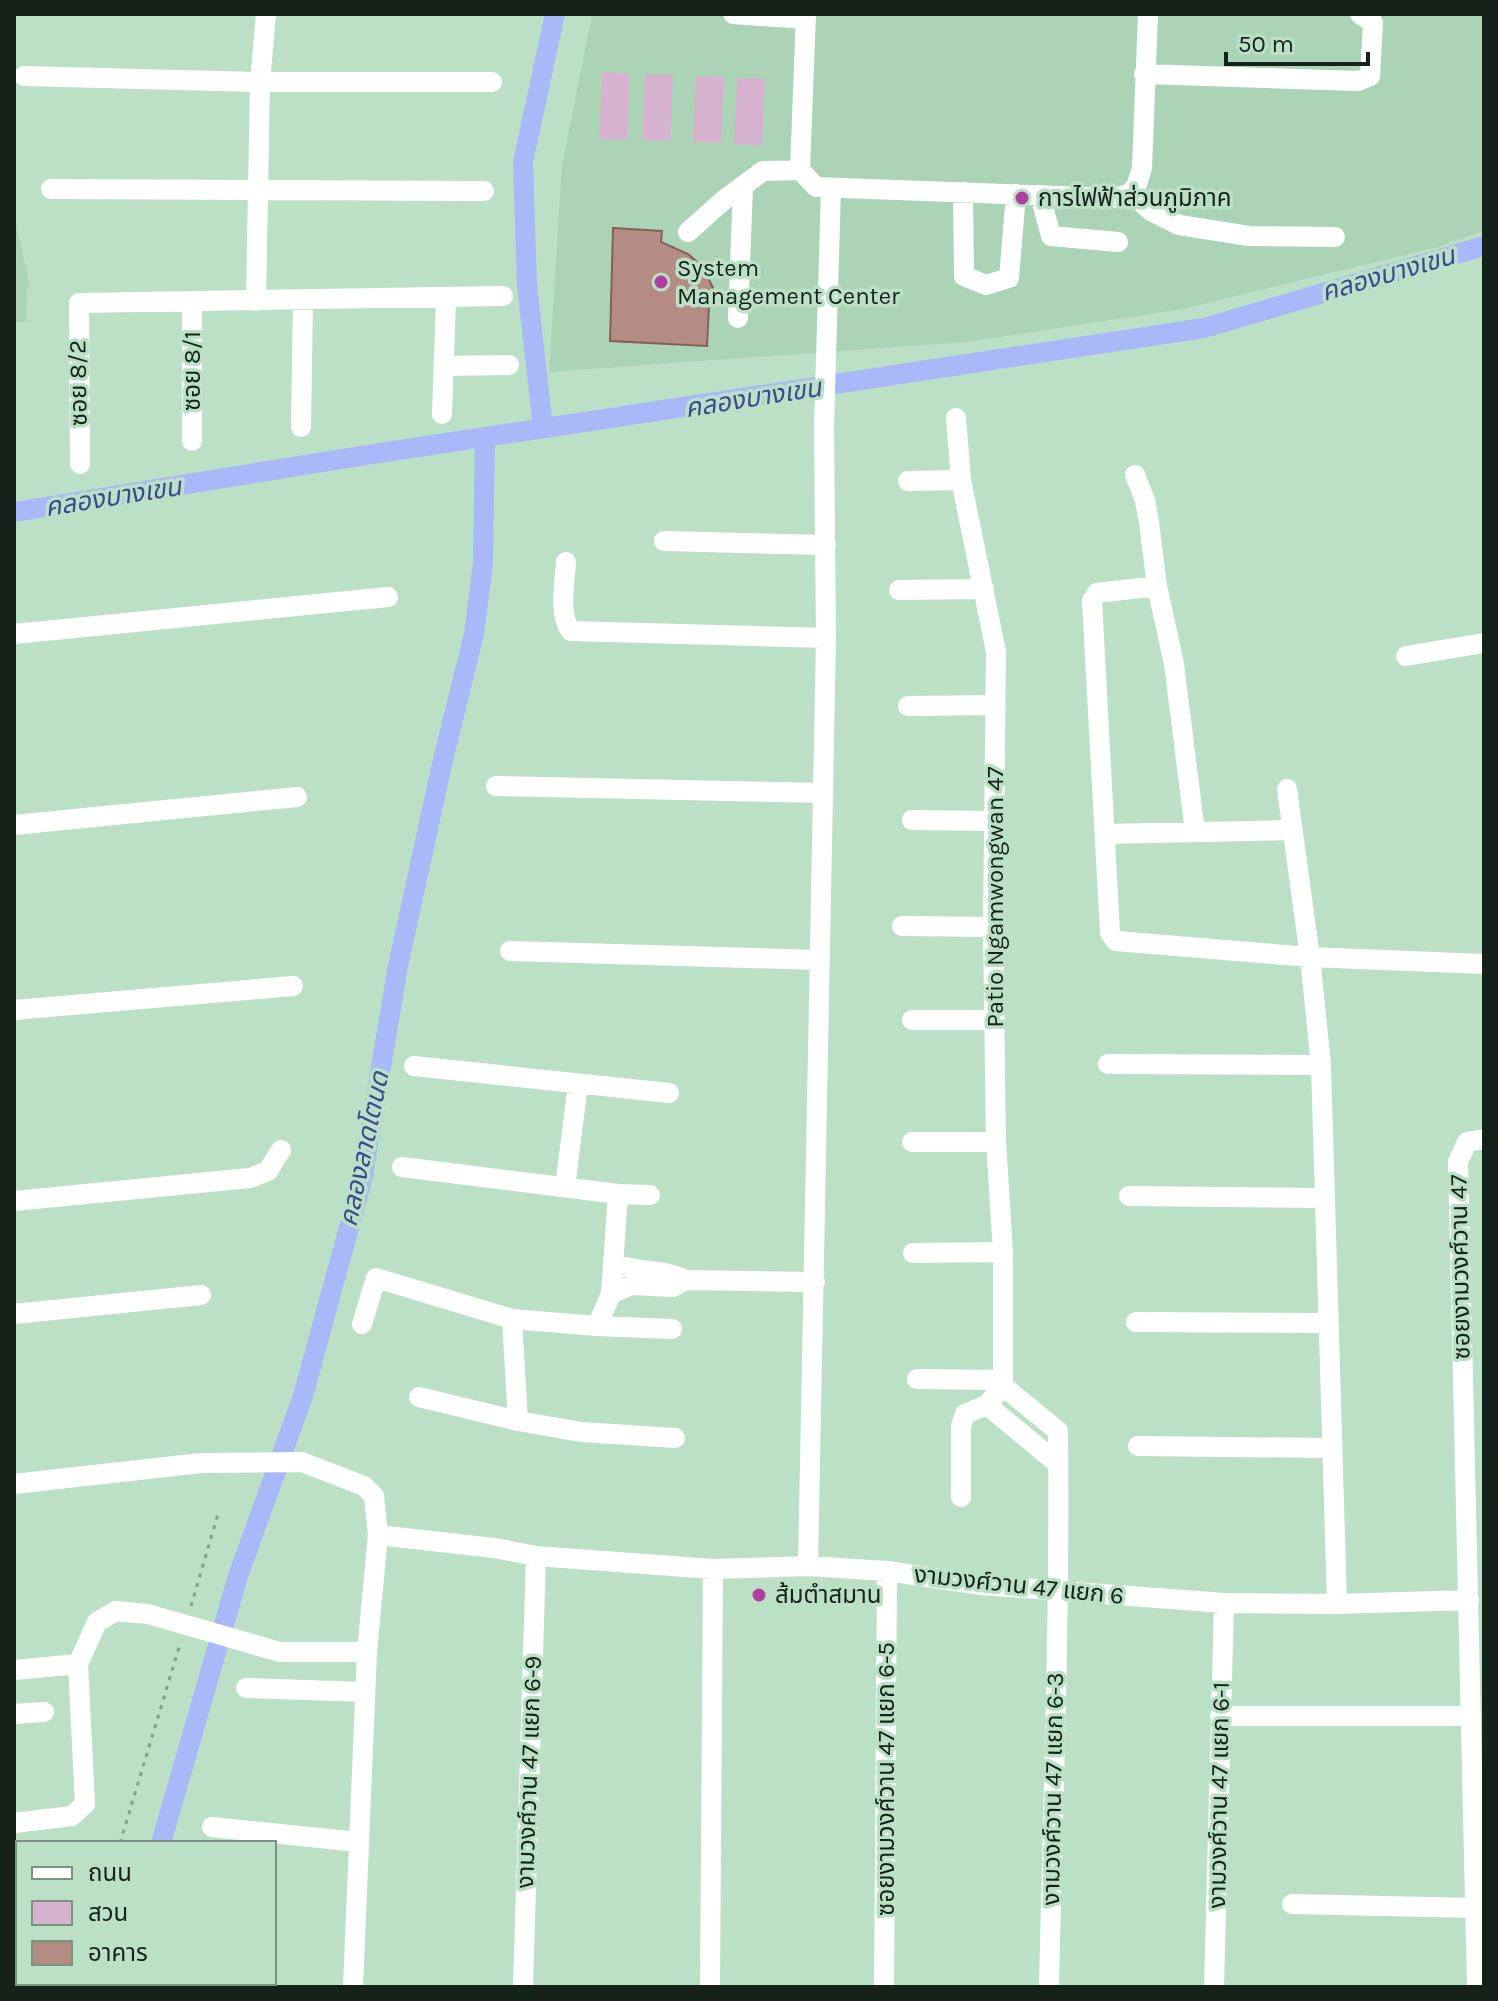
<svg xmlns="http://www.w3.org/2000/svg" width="1498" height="2001" font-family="Karla,'Noto Sans Thai',sans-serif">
<rect width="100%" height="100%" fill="#bce0c6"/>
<path fill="#abd4b7" d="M592,14h892v217l-46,16 -255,62 -216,33 -418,30 13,-207z
M14,215l16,71 -3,5 -1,31h-12z"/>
<path fill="#d7b2cf" d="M602,72l28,2 -3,66 -28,-1z
M645,74l28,1 -3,66 -28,-1z
M696,76l28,1 -3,66 -28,-1z
M737,78l28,1 -3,66 -28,-1z
M14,1879h4v104h76v4h-80z"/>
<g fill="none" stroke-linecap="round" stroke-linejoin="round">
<path stroke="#a8b8f9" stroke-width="20" d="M543,428l-16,-143 -4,-123 32,-148
M14,512l359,-58 831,-126 280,-82
M161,1843l77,-267 65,-180 59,-216 36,-214 44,-202 32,-130 9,-71 2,-126
M129,1987v-4"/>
</g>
<path fill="#b48c83" stroke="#855f57" stroke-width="2" d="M613,228l49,3 -1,11 27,12 15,13 10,21 1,17h-5l-2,41 -97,-5z"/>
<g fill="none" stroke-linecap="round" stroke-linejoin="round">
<path stroke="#83a08b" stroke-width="3" stroke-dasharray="4 6" stroke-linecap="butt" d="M191,1606l27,-92
M120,1843l60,-199
M100,1987l1,-4"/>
<path stroke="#fff" stroke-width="20" d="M733,14l73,5
M806,14l-6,156 16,17 298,11 17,-5 6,-9 5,-16 6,-154
M1144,74l214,7 12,-5 3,-53 -13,-9
M24,76l236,6h232
M51,189l433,2
M963,192l1,84 22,9 23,-7 7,-84
M1131,193l20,18 28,14 70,11 86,1
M1040,195l11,41 67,6
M688,232l37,-33 38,-28 37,-1
M256,301l4,-219 6,-68
M192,302v139
M738,318l5,-132
M444,366l65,-1
M442,414l4,-115
M956,418l5,62 35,172 -3,275 3,215 7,110v134
M301,427l2,-127
M80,464l-1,-161 424,-7
M1135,475l10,25 4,22 8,64 17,78 21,168
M908,481l53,-1
M664,541l162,4
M566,562c-1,19 -8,54 5,69l255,7
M1157,586l-60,7 -5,8 18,332 6,8 194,16 174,7
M899,590l85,-1
M14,634l374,-37
M1406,656l78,-13
M908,706l88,-1
M496,786l327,7
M1287,789l23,168 11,108 16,539
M912,820l82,1
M14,825l283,-28
M1106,834l186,-4
M902,926l91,1
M510,951l310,9
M14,1010l279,-24
M912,1020h83
M1108,1064l213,1
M414,1066l255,27
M912,1142h84
M565,1187l13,-103
M618,1194l32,1
M1129,1196l195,2
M14,1201l236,-23 18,-7 13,-21
M913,1253l90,-1
M614,1263c24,11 49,5 72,17l129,2
M611,1294l20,-9 42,2 13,-7
M14,1314l187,-19
M512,1319l6,102
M1136,1322l192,1
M362,1324l14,-46 136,41 85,7 14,-32 7,-100 -216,-27
M597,1326l75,3
M917,1379l85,1
M419,1397l99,24 63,11 94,6
M1138,1446l193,2
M14,1484l187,-21 101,-1 62,24 10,10 4,39 -11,117 -14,335
M961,1497v-71l4,-12 22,-9
M378,1535l116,13 42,8 177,13 95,-3 79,5 95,14 242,18 113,1 132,-4
M808,1566l18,-928 -2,-212 7,-237
M14,1670l64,-6 19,-42 19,-11 32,3 132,38h87
M246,1688l119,4
M14,1714l30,-2
M1220,1716h251
M14,1823l58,-7 13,-12 -7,-140
M212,1827l146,15
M1292,1904l183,4
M523,1987l13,-431
M710,1987l3,-418
M884,1987l3,-416
M1049,1987c4,-185 11,-370 9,-556l-55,-45 -16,19 71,59
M1214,1987l10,-384
M1477,1987l-19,-825 9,-20 17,-3"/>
</g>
<g fill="#ad409e" stroke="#bce0c6" stroke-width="3">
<circle cx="1022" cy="198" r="8"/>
<circle cx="661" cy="282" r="8"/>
<circle cx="759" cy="1595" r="8"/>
</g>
<g text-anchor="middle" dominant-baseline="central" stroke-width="7" stroke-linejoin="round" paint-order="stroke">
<g font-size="24" fill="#152219" stroke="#bce0c6" text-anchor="start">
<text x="1038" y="198">การไฟฟ้าส่วนภูมิภาค</text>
<text x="677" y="268">System<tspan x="677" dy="28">Management Center</tspan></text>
<text x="775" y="1595">ส้มตำสมาน</text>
</g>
<g font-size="24" fill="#152219" stroke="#bce0c6">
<text transform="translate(192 371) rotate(-90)">ซอย 8/1</text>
<text transform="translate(78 383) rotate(-91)">ซอย 8/2</text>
<text transform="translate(995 897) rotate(-90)">Patio Ngamwongwan 47</text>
<text transform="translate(1460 1267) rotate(-91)">ซอยงามวงศ์วาน 47</text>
<text transform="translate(1019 1585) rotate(6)">งามวงศ์วาน 47 แยก 6</text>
<text transform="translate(529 1772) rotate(-88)">งามวงศ์วาน 47 แยก 6-9</text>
<text transform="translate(886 1779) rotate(-90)">ซอยงามวงศ์วาน 47 แยก 6-5</text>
<text transform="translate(1053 1789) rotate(-89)">งามวงศ์วาน 47 แยก 6-3</text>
<text transform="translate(1219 1795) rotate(-89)">งามวงศ์วาน 47 แยก 6-1</text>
</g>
<g font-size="26" font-style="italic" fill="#3b4792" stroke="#bce0c6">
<text transform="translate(1388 274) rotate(-16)">คลองบางเขน</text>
<text transform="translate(753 398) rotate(-9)">คลองบางเขน</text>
<text transform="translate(113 497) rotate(-9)">คลองบางเขน</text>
<text transform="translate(364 1149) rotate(-78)">คลองลาดโตนด</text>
</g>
</g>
<rect width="1498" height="2001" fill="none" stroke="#152219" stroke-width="32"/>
<rect x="16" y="1841" width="260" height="144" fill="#bce0c6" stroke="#799481" stroke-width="2"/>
<rect x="32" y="1867" width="40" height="12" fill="#ffffff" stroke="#799481" stroke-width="2"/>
<text x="88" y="1881" font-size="24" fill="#152219">ถนน</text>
<rect x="32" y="1901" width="40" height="24" fill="#d7b2cf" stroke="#799481" stroke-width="2"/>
<text x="88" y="1921" font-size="24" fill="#152219">สวน</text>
<rect x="32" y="1941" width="40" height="24" fill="#b48c83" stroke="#799481" stroke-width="2"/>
<text x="88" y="1961" font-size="24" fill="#152219">อาคาร</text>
<path d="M1226 52v12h142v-12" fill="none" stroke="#152219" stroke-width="4"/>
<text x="1238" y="52" font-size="24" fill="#152219" stroke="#bce0c6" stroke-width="6" paint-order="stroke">50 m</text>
</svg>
